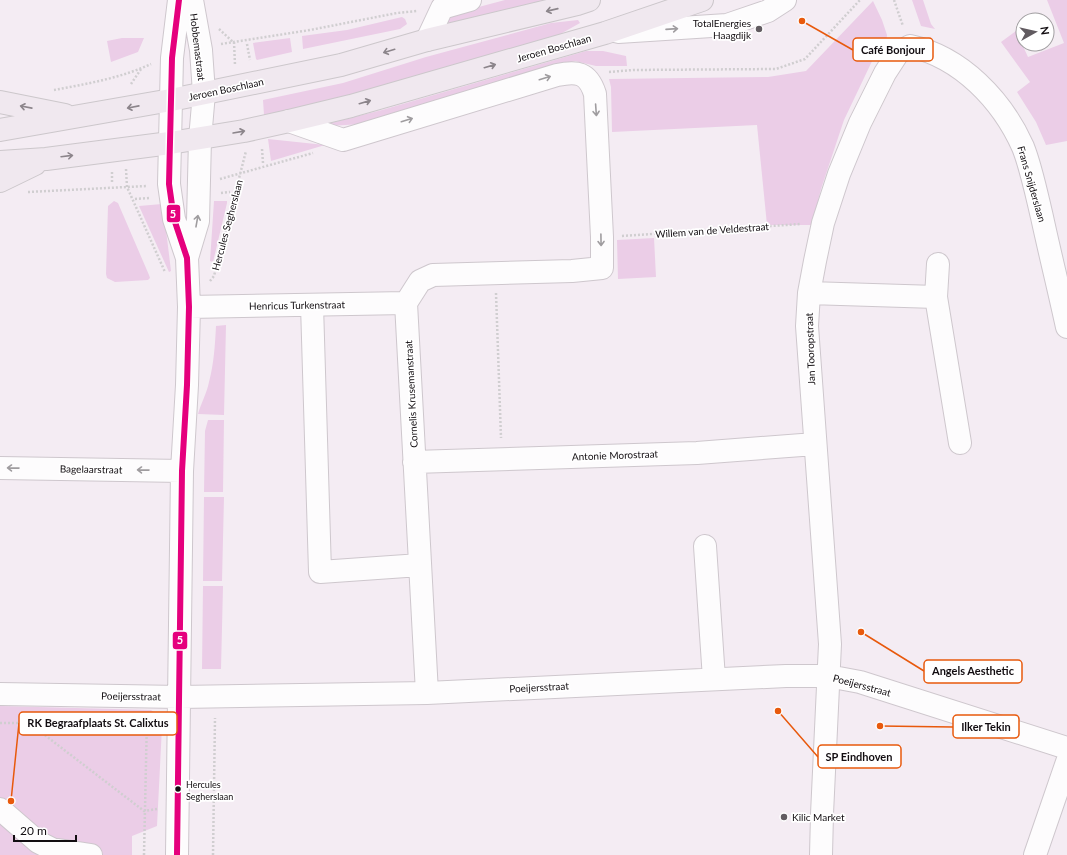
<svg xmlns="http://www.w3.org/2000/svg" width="1067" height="855" font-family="Lato,sans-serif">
<rect width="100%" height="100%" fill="#f4ecf3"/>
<path fill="#ebcde7" d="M505,0h45l-105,28v-12z
M912,0h11l8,24 4,5 -14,-3z
M1047,0h20v141l-21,4 -10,-23 -19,-30 13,-10 -29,-40 15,-11 12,26 36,-14z
M873,1l9,19 5,15 -1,9 -12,13 -30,63 -23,69 -9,36h-45l-10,-100 -145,7 -1,-45 -2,-8 159,-2 38,-6z
M402,17l3,2 2,5 -7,5 -97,20 -1,-13 45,-6z
M578,20l2,3 -25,14 -156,46 -85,21 -50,11 -1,-15 80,-17 83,-26 125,-34z
M122,38h22l-6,14 -27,10 -4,-21z
M290,38l2,14 -35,8 -1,-1 -3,-16z
M586,51h17l23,5 1,10h-31l-21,-5 -213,63 -33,2 -2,-2 55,-14z
M268,139l57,6 -54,16z
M114,201l4,2 31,72 1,3 -2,2 -33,2 -8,-4 -1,-4 2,-68z
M214,201h13v2l-14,59 -3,-1z
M162,204l1,1 8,66 -2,1 -30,-66z
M654,238l2,39 -38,2 -1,-39z
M226,325l-2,90 -26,-1c3,-11 9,-21 11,-32 5,-19 6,-37 7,-56z
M208,420h16l-1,72h-19l1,-61z
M204,497h20l-2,84h-19z
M203,586h20l-2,83h-19z
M0,706l151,4 10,7 1,10 -5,99 -25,10v19h-132z"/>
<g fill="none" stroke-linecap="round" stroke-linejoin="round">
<g stroke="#cec7cd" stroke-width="24">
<path id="minor" d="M618,32l109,-7 41,-14 17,-11
M427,40l15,-32 28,-8
M289,121l54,19 214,-65c20,-4 31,-3 38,19l7,143v31l-30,3 -139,4 -13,6 -14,22 21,390
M187,258l11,-37 2,-82 4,-46 -3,-43 -9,-50
M938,264l-2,33 24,146
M809,293l127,4
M312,305l8,267 100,-7
M189,307l217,-4
M414,462l283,-9 118,-9
M0,468l182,3
M705,546l9,133
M0,694l180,3 247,-4 359,-17h42l32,6 207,66
M0,809l38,33 14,7 39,6
M177,855l5,-384 5,-86 2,-78 -2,-49 -13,-39 -5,-35 3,-126 7,-58
M821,855l1,-41 8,-170 -23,-318 2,-33 6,-32 8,-38 16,-49 21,-51 25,-50 13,-20 12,-7c51,11 92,54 113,101 8,20 14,49 19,70 8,37 17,73 25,110
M1035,855l32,-93"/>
</g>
<g stroke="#ccc7cb" stroke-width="24">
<path id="major" d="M0,102l65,13
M0,130l171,-30 170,-35 86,-25 150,-36 12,-4
M0,162l46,-3 124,-16 74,-12 45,-10 62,-15 254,-73 97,-33
M0,181l35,-17"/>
</g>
<path stroke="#d0ced0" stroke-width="2.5" stroke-dasharray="2 2" stroke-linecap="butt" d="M894,0l9,26
M219,29l14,13
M234,42l1,23
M221,44l89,-14 87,-17 20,-2
M247,44l3,16
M609,72l24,-2 143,-1 29,-10 55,-59
M131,84l10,-15
M54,90c32,-6 67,-12 97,-26
M262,149l1,14
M126,169l1,18 38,85
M112,172v10
M220,179l93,-26
M28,192l119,-6
M221,193l9,-1
M135,199l15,-1
M622,236l179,-12
M210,281l4,-5 32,-125
M496,293l5,145
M0,723l147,1
M29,723l115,88 13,-2
M144,855l3,-138
M213,855l2,-137"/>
<use href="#minor" stroke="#fdfcfd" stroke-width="22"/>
<use href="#major" stroke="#f0e8ef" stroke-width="22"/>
<g stroke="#fff" stroke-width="9">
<path id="bus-1" d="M177,855l5,-384 5,-86 2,-78 -2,-49 -13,-39 -5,-35 3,-126 7,-58"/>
</g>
<use href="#bus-1" stroke="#e5007d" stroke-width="6"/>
</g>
<defs><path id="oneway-shaft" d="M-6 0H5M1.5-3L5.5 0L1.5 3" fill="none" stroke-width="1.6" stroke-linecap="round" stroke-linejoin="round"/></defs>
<g stroke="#8c858b">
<use href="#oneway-shaft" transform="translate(552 10) rotate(167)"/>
<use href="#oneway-shaft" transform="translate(389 51) rotate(163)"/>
<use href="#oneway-shaft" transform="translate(490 66) rotate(-16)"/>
<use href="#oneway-shaft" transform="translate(365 102) rotate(-16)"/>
<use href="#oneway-shaft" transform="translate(26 107) rotate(-169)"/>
<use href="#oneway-shaft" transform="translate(133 107) rotate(169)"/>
<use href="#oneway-shaft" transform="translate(239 132) rotate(-10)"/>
<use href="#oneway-shaft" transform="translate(67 156) rotate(-7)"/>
</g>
<g stroke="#9f9c9f">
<use href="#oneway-shaft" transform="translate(672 29) rotate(-4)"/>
<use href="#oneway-shaft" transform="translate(545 78) rotate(-17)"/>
<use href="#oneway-shaft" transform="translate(596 110) rotate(86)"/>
<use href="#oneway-shaft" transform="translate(407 120) rotate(-17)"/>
<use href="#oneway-shaft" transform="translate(197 221) rotate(-80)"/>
<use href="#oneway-shaft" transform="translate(601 240) rotate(89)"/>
<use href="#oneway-shaft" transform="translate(13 468) rotate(-179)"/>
<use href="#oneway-shaft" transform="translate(143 470) rotate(-179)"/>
</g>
<g fill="#615b60" stroke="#fff" stroke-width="1.5">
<circle cx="759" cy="29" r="4"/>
<circle cx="784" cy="817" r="4"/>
</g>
<circle fill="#120d11" stroke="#fff" stroke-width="1.5" cx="178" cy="789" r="3.5"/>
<g text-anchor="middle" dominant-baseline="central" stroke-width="3.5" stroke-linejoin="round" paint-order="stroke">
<g font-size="9" fill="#120d11" stroke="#fff" text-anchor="start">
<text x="186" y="784">Hercules<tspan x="186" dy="12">Segherslaan</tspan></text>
</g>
<g font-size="10" fill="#120d11" stroke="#fff" text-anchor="end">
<text x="751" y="23">TotalEnergies<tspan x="751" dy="12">Haagdijk</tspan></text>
<text x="792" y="817" text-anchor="start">Kilic Market</text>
</g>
<g font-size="10" fill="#120d11" stroke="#fff">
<text transform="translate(198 47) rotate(83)">Hobbemastraat</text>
<text transform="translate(554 48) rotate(-16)">Jeroen Boschlaan</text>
<text transform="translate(226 89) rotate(-12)">Jeroen Boschlaan</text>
<text transform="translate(1032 184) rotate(74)">Frans Snijderslaan</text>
<text transform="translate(227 225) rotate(-75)">Hercules Segherslaan</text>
<text transform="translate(712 230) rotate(-4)">Willem van de Veldestraat</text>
<text transform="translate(297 305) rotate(-1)">Henricus Turkenstraat</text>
<text transform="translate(810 349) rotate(-92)">Jan Tooropstraat</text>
<text transform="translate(411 394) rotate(-93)">Cornelis Krusemanstraat</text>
<text transform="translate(615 455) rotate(-2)">Antonie Morostraat</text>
<text transform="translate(91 469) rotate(1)">Bagelaarstraat</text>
<text transform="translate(862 685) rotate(15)">Poeijersstraat</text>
<text transform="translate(539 687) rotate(-3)">Poeijersstraat</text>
<text transform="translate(131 696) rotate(1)">Poeijersstraat</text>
</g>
</g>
<path fill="none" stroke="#e8590c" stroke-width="1.5" d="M802 21L853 50M861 632L924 671M11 801L19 723M880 726L953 727M778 711L818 757"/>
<g fill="#e8590c" stroke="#fff" stroke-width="1.5">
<circle cx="802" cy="21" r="4"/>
<circle cx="861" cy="632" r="4"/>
<circle cx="11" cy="801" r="4"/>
<circle cx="880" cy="726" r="4"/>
<circle cx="778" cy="711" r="4"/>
</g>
<g fill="#fff" stroke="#e8590c" stroke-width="1.5">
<rect x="853" y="38" width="80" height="23" rx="4"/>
<rect x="924" y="660" width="98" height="23" rx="4"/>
<rect x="19" y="712" width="158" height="23" rx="4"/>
<rect x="953" y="715" width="66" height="23" rx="4"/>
<rect x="818" y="745" width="83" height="23" rx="4"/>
</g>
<g font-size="11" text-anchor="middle" font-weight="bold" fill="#120d11">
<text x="893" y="54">Café Bonjour</text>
<text x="973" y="675">Angels Aesthetic</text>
<text x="98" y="727">RK Begraafplaats St. Calixtus</text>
<text x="986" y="731">Ilker Tekin</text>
<text x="859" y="761">SP Eindhoven</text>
</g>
<g stroke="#fff" stroke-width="1.5">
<rect x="166" y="204" width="15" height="19" rx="4" fill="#e5007d"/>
<rect x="172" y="631" width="16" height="19" rx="4" fill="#e5007d"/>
</g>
<g font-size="11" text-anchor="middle" font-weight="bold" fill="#fff">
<text x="173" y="218">5</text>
<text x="180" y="644">5</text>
</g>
<g transform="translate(1035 32) rotate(82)"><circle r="19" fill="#ffffff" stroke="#a09ea0"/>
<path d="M0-3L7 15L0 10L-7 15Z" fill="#615b60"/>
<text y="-6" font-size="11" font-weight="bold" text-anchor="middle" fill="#120d11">N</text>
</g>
<path d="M14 835v6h62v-6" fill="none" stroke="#120d11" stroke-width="2"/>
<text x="20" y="835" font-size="12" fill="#120d11" stroke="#ffffff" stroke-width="3" paint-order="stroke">20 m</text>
</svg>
